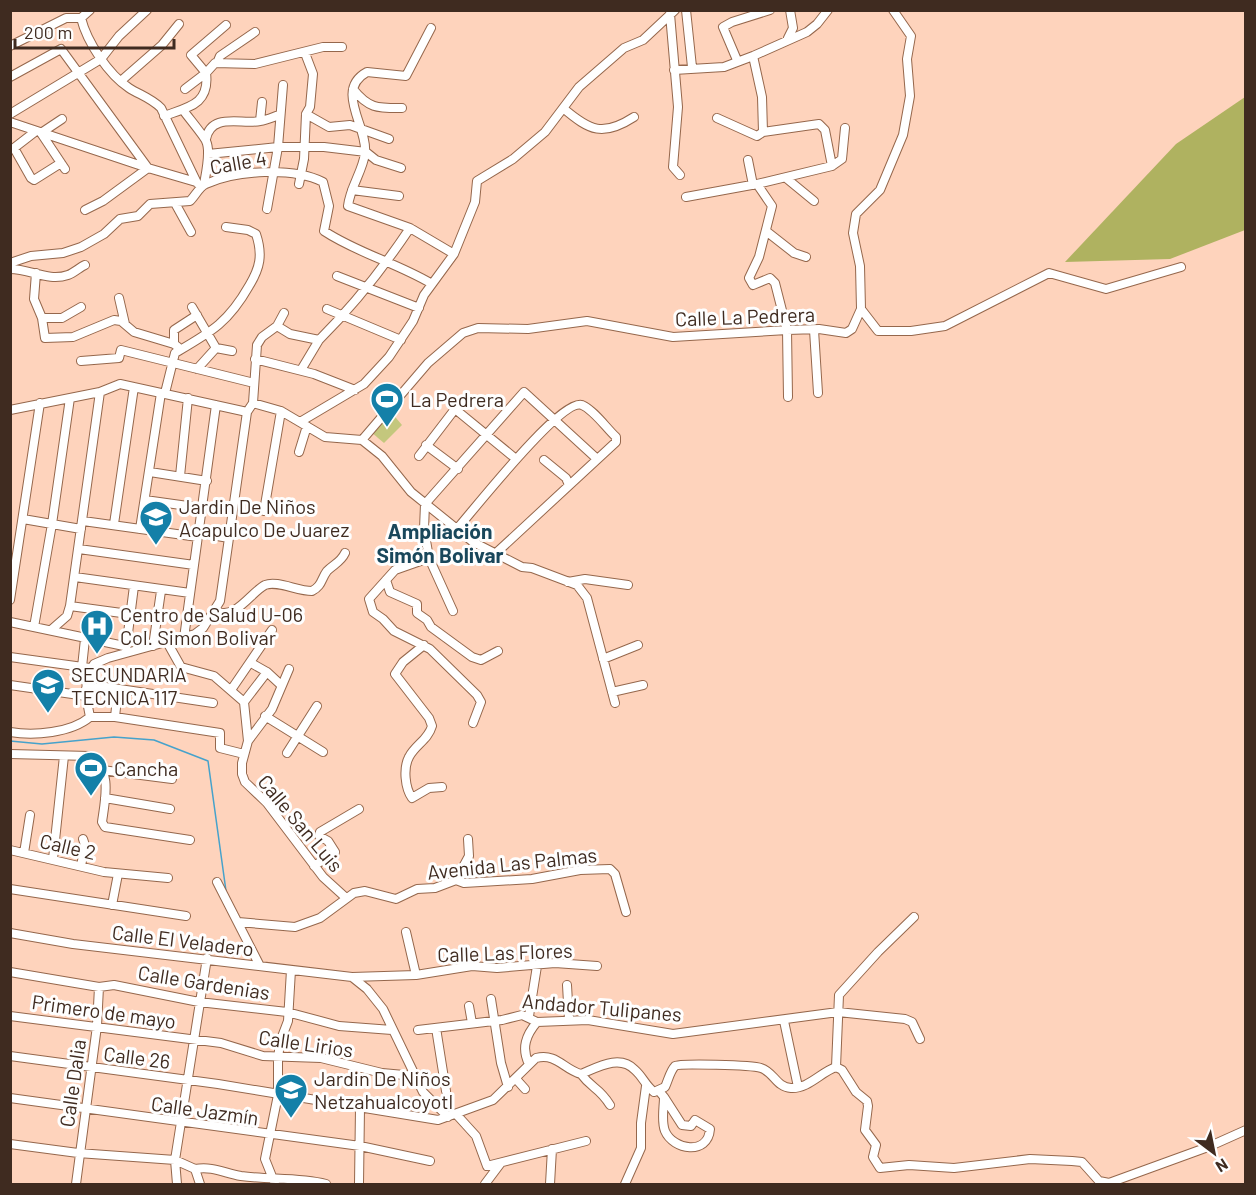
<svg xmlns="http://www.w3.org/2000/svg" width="1256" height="1195" font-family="Barlow,sans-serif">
<rect width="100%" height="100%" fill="#fed3bc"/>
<path fill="#c4c77d" d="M391,412l11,13 -18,18 -13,-11z"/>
<path fill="#afb260" d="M1245,97v133l-75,29 -105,3 111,-118z"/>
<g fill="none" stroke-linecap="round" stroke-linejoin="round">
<path stroke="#46a2cb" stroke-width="1.5" d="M10,741l32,3 72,-7 40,3 54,21 18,130"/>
<g stroke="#95674c" stroke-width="10">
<path id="minor" d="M686,10l6,57
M893,10l18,26 -4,23 3,37 -7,39 -23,55 -24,24 -3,19 7,33 1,43 17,22h33l34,-5 104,-53 57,16 75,-22
M670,14l8,93 -5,60 7,8
M81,18c6,24 27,56 48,70 11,7 22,10 32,20l36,75
M431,28l-25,48 -39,-4c-33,18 1,55 -2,81 -2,18 -15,34 -17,53l62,22 44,26
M788,38l5,-10 -3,-18
M10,46l56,-28h15l9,-8
M753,56l9,41 1,35 56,-8 6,6 7,36
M737,60l-14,-33 9,-5 38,-12
M217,63l3,-7 35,-24
M674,70l50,-3 29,-11 54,-24 10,-8 11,-14
M10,77l51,-28 87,119 48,14
M122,80l40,-35 17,-21
M185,89l21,-16 -15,-18 35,-30
M353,89c16,20 25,19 49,19
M563,108c27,23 40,29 71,9
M183,110c5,7 21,26 23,31 5,10 0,32 -2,43
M10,114l91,-55 18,-23 28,-26
M306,114l23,13 21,-2 39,14
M164,116c25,-9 46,-12 42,-43l9,-10 40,1 68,-17h19
M717,118l40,18 6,-4
M62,119l-21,14 24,36
M260,121l2,-19
M10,122l138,46
M36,131l-22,17 17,30 3,2 27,-17
M206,139c5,-27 36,-14 54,-18 7,-1 13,-4 19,-6
M208,154l70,-7h46l42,5 10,8 25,8
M748,160l5,25
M786,178l28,23
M299,184l5,-25 2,-45 4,-7 3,-33 -8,-21
M757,184l15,22 -13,51 -10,21 4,7 17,-7 5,5 12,47 1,67
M352,190l47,6
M686,197l71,-13 75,-18 10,-7 3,-31
M175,203l16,29
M267,209l11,-62 5,-62
M85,210l18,-9 45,-33
M766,231l28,22 12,4
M10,263l21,-7 32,-3 18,-6 23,-13 16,-15 18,-3 12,-12 40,-3c5,-5 10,-15 16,-17 30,-14 87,-17 117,-2l6,24 -5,25c33,22 73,32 108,53
M10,269c21,0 38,13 58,6 6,-2 12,-8 17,-10
M36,273l-2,26 8,19 3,20 28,-1 41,-17 7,1 13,11 40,12
M337,276l82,32
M119,298l6,26
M192,307l24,41 16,3
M327,309l74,31
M42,318h20l19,-11
M277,326l13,8 29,6 -18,30
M814,330l4,63
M319,340c36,-36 63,-70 91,-112
M178,347l-4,-3v-14l23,-15
M255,359l59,15 41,16
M81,361l38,-3 2,-8 133,33
M197,369l19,-21
M165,393l10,-40c36,-21 53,-30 74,-67 11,-18 14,-31 7,-52l-8,-4 -22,-3
M253,403l4,-58 5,-8 15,-11 7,-13
M10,410l90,-18 20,-8 127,28
M300,422l64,-38 25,-27 24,-36 11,-26 30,-41 21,-52 2,-21 36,-22 32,-27 34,-45 45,-39 19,-8 32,-30
M362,440l66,-77 35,-30 15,-5 50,1 59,-8 86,16 114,-7 32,-1 27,4 6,-4 9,-20
M426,445l32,24
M299,452l8,-26
M419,456l36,-47 61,50
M544,460l22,18 3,7
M150,472l57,9
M180,476l8,-78
M145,500l57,8
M264,511l17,-100
M23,519l58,10
M83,521l115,16
M114,524l20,-137
M140,529l21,-136
M456,530c17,-19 105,-132 126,-125 12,5 25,24 34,32v5l-121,112
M199,533l30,5
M79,549l115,16
M429,558l-34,12 -26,29 4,13 10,7 11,12 36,18 47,46 4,7 -8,21
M75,577l115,16
M386,580l4,12 27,12v9l10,7 4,7 41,30 9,3 17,-9
M568,582l17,-3 43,6
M10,600l30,-197
M70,606l59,8
M216,611c19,10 35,-19 49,-26 12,-5 32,6 47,6 10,-5 9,-12 15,-20 7,-7 14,-9 18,-18
M453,611l-24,-53 -5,-29 1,-25 99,-112 72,66
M10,622l114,24
M34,627l18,-103 18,-126
M51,630l16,-14 3,-10 30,-214
M184,638l32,-233
M167,642l14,25 33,9 30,26 4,39
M424,645l-21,17 -8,12 34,44 3,8c-4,14 -17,19 -23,31 -6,11 -4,31 3,41l17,-10 13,-1
M153,646l8,-55
M126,649l8,-63
M10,657l80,11
M603,659l35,-14
M82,667l3,-28
M289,669l-17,40 -24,32 -6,22v11l3,8 22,21 56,74 22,20
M267,672l14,13
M10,685l76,11
M86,689l20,-2 107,16
M231,690l41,-60
M612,692l31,-7
M244,702l23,-30 -16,-9
M265,716l58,36
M90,717h25l105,16v15l24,6
M115,717l3,-28
M10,732c24,4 61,1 80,-15l-4,-21 1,-20 7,-12 14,-6 87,-24 8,-6 17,-27 27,-189 6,-9 28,8 44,26 37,3 20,16 29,36 62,50 49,25 10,1 45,17 10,13 28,105
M287,753l30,-47
M10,754l79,2c24,12 16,44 13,66l3,5 85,13
M102,770l70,9
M105,798l65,11
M10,850l94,22 64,6
M24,853l6,-38
M53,859l11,-103
M81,866l4,-21 -2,-6
M314,866l21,-14 -7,-11 -9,-5 1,-4 39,-23
M456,880l13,-24 -1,-17
M217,882l43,84
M10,889l176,27
M112,905l6,-31
M238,922l57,5 25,-9 34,-25 11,-2 31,8 21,-10 18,-1 21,-8 8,3 68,-4 48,-9 30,-1 5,5 11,38
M406,932l10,43
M10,933l63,11 279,33 15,12 16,20 40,83 25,25
M10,972l89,15 15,-2 85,17 88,10 52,14 53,4
M352,977l64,-2 56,-9 25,2 58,-5 42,3
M567,985l2,35
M491,999l10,64 7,24
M469,1006l3,17
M10,1016l211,27 42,13 58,2 61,15 33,3
M529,1016l8,-50
M784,1021l14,66
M436,1028l10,63
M418,1030l84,-10 20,-5 15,7 51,-2 85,14 165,-22 67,7 7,3 8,17
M10,1056l208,28 220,36 55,-20 43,-42c21,-5 27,11 45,16 17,-7 39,-20 54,-4 8,7 10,15 19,22l11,-5c3,-6 5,-16 10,-21 4,-3 77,-1 86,2 13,4 15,19 30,20 17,1 30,-16 45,-21
M529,1064c-8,-16 -3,-29 8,-42
M836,1067l6,3 14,22 11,9 1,5 -3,24 11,15 -3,12 7,11 29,-3 45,3 76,-9 42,2 10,1 17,19 10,2 99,-36 38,-17
M836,1067l3,-72 39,-43 36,-35
M581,1074c11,15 18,13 29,31
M516,1079l9,10
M659,1091l5,6c0,10 -3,24 1,34 8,19 43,25 45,-2l-15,-9 -4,6 -9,-1 -18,-28
M10,1098l350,48 70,15
M456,1114l20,22 11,30 99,-25
M10,1144l68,9 97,7 20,9
M195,1169c18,-3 29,4 46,7 28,4 57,1 85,8
M195,1169l5,15
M76,1184l21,-158 2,-39
M177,1184l-2,-24 32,-202
M275,1184l-10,-25 13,-64v-36l2,-17 8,-21 3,-51
M359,1184l1,-76
M485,1184l15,-20
M550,1184l2,-35
M625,1184l16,-36v-25l5,-37"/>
</g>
<use href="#minor" stroke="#fff" stroke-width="8"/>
</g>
<defs>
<g id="stadium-pin" transform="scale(1.725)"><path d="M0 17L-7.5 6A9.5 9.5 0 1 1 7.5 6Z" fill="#1480a8" stroke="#fefefe"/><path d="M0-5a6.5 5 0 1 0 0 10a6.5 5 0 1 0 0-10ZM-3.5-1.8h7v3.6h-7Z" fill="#fff"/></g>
<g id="school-pin" transform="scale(1.725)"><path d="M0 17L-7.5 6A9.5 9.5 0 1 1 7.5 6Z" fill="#1480a8" stroke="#fefefe"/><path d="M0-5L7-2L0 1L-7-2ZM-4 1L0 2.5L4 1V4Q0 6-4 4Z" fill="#fff"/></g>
<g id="hospital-pin" transform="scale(1.725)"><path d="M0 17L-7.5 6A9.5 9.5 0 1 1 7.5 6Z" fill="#1480a8" stroke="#fefefe"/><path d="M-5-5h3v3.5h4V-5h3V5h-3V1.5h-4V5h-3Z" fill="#fff"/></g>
</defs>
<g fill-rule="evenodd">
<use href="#stadium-pin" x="387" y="399"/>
<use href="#school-pin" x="156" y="517"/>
<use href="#hospital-pin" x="97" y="626"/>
<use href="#school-pin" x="48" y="685"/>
<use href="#stadium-pin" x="91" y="768"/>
<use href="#school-pin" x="291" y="1090"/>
</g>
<g text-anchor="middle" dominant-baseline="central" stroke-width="6" stroke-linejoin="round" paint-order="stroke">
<g font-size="20" fill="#3f2b20" stroke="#fefefe">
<text transform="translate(238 162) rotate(-10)">Calle 4</text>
<text transform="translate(745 316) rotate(-2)">Calle La Pedrera</text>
<text transform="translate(301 823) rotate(50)">Calle San Luis</text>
<text transform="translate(68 846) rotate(13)">Calle 2</text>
<text transform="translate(512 863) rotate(-6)">Avenida Las Palmas</text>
<text transform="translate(183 940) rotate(7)">Calle El Veladero</text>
<text transform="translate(505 952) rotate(-2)">Calle Las Flores</text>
<text transform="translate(204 982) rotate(9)">Calle Gardenias</text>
<text transform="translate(602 1007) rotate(5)">Andador Tulipanes</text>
<text transform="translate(104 1011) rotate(8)">Primero de mayo</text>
<text transform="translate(306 1043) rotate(8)">Calle Lirios</text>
<text transform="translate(137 1057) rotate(7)">Calle 26</text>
<text transform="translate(72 1083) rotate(-82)">Calle Dalia</text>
<text transform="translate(205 1110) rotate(8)">Calle Jazmín</text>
</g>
<g font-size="20" fill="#3f2b20" stroke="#fefefe" text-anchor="start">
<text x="410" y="399">La Pedrera</text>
<text x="179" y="506">Jardin De Niños<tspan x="179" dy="23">Acapulco De Juarez</tspan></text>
<text x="120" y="614">Centro de Salud U-06<tspan x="120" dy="23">Col. Simon Bolivar</tspan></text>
<text x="71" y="674">SECUNDARIA<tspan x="71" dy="23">TECNICA 117</tspan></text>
<text x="114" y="768">Cancha</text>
<text x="314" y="1078">Jardin De Niños<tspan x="314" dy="23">Netzahualcoyotl</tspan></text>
</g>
<g font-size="21" font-weight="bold" fill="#19475b" stroke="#fefefe">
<text x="440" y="530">Ampliación<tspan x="440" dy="24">Simón Bolivar</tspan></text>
</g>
</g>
<rect width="1256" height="1195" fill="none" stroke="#3f2b20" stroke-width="24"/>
<g transform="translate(1214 1153) rotate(148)" stroke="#fefefe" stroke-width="4.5" paint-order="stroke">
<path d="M0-4.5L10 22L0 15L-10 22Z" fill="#3f2b20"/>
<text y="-9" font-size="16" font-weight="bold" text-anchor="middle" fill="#3f2b20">N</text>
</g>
<path d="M15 39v9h159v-9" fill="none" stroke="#3f2b20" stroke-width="3"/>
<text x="24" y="39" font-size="18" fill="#3f2b20" stroke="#fefefe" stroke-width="4.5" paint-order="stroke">200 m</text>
</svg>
